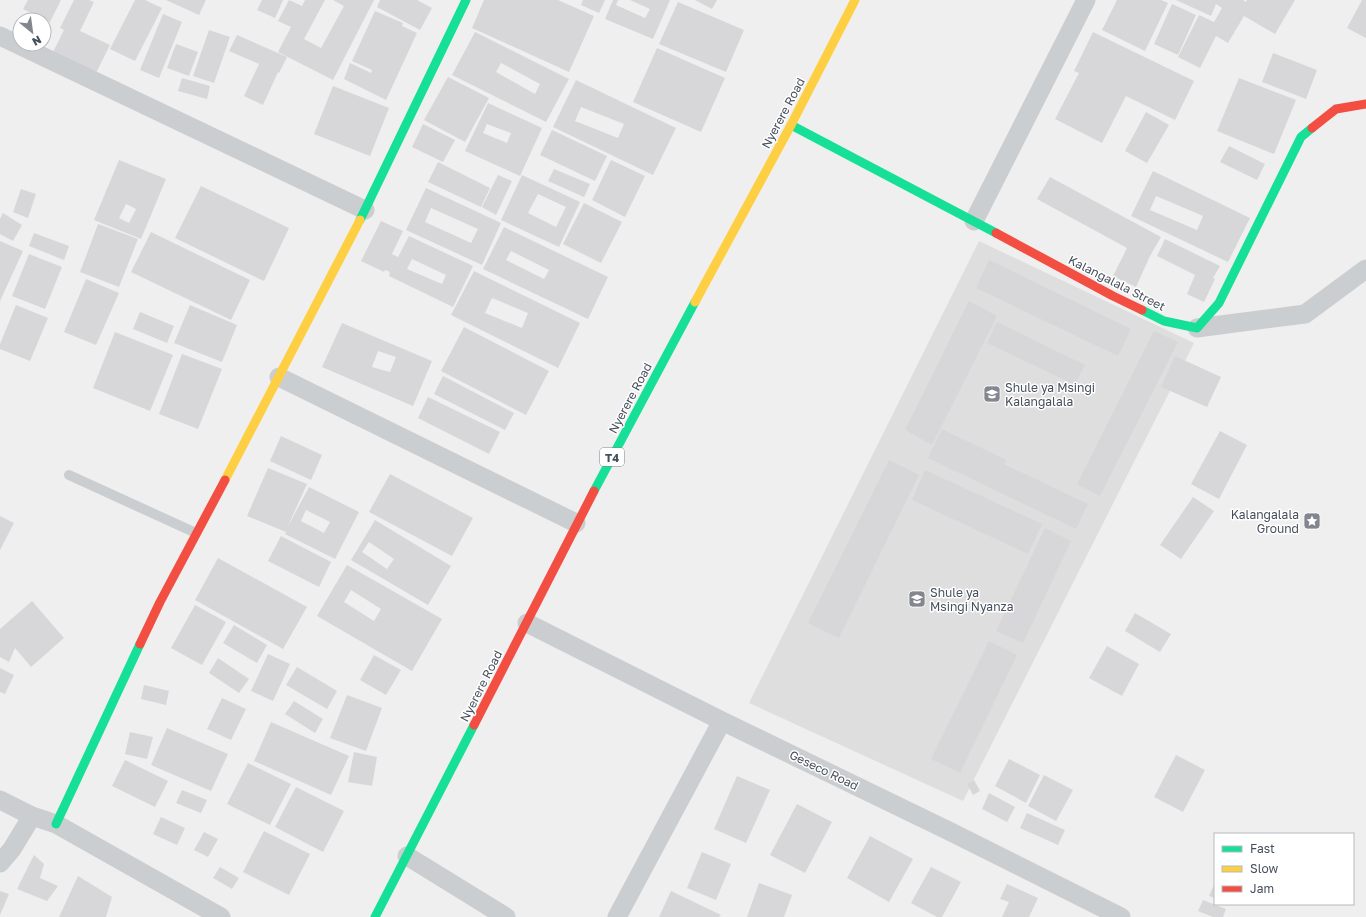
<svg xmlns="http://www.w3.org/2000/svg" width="1366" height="917" font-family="'Golos Text',sans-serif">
<rect width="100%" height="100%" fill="#f0efef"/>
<path fill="#dededf" d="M979,241l215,102 -231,458 -214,-98z"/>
<path fill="#d7d7d9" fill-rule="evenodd" d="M28,0h33l-11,22 -27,-13z
M74,0h15l5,2 -14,29 30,14 -14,28 -43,-21 11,-22 -4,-2z
M135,0h10l17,8 -27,53 -25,-12z
M166,0h40l-7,15z
M262,0h21l-8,18 -18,-8z
M289,0l13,6 3,-6h20l-21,39 17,9 23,-42 -11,-6h41l-41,80 -55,-28 13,-25 -13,-6z
M380,0h37l15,8 -12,22 -43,-23z
M484,0h74l36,16 -25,56 -97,-44z
M583,0h22l-6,13 -18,-8z
M613,0h5l-2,5 29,13 5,-9 -20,-9h40l-17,39 -48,-20z
M695,0h22l-5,9z
M1117,0h44l7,3 -23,48 -43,-21z
M1176,0h67l3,2 1,-2h48l-20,34 -31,-18 -16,27 -12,-7 -16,32 -22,-11 21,-42 15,7 8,-14 -6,-4 -5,12z
M1362,0h4v38l-19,-10z
M678,2l66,28 -18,42 -67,-28z
M1172,4l24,11 -18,40 -24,-11z
M375,11l28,12 -1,3 15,7 -31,67 -42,-21 6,-16 21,10 1,-3 -20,-9z
M163,14l19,8 -23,56 -19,-8z
M209,30l21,7 -16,46 -21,-7z
M475,32l94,47 -23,43 -94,-47zM501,63l39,21 -5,10 -39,-22z
M1093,32l101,49 -19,39 -49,-24 -24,47 -47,-24 24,-46 -5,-2z
M237,35l50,22 -8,16 -1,-1 -15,33 -19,-9 15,-32 -30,-13z
M176,44l22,8 -9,24 -22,-8z
M657,48l68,30 -24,54 -68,-30z
M1273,53l44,17 -11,29 -44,-17z
M448,77l41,21 -24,44 -41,-22z
M182,78l28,8 -3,13 -29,-8z
M1239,78l57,22 -22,54 -57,-23z
M576,80l100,48 -23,47 -100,-48zM581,107l43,17 -6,14 -43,-17z
M333,86l56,22 -19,48 -56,-22z
M488,103l54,25 -22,48 -55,-25zM487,124l24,9 -4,10 -24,-10z
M1146,112l23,13 -22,38 -22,-12z
M423,124l32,16 -12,22 -31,-15z
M552,130l55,26 -12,25 -55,-26z
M1229,146l36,18 -8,16 -37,-18z
M119,160l47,19 -25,60 -47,-19zM126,204l10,5 -7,14 -10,-5z
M611,160l34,16 -20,41 -33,-17z
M438,162l52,26 -9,19 -53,-25z
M554,169l36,15 -6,13 -36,-16z
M1153,171l97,47 -22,44 -97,-46zM1156,196l47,20 -6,14 -47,-20z
M498,175l14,6 -16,34 -14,-8z
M522,175l58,27 -21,45 -58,-27zM538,194l28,13 -10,20 -28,-14z
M1050,177l111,60 -11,19 -14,31 -23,-11 14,-28 -90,-49z
M201,186l88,42 -25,53 -89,-43z
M426,188l75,35 -19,42 -76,-35zM431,208l47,21 -7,14 -46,-21z
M21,189l15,5 -8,24 -15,-6z
M584,203l38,19 -21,41 -38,-19z
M3,213l19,12 -9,16 -13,-7v-15z
M381,221l22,10 -11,23 6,3 11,-21 64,30 -20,41 -64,-31 1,-4 -5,-2 -1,2 -23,-11zM412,259l34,16 -4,9 -35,-15z
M98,224l40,15 -19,48 -39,-15z
M504,227l104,50 -20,42 -105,-50zM511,251l38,19 -5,9 -38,-19z
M151,232l99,48 -19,40 -100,-48z
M34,233l35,13 -5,14 -35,-14z
M1165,239l55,27 -7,12 2,1 -11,23 -17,-8 8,-19 -38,-19z
M0,241l23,10 -23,50z
M29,254l33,13 -17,42 -33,-13z
M989,260l142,69 -13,27 -142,-68z
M474,271l106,52 -22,45 -107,-53zM492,298l36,15 -6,15 -37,-15z
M86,279l33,14 -23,52 -32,-13z
M969,301l28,15 -65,129 -27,-15z
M16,305l32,13 -18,43 -30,-12v-5z
M190,305l47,20 -15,37 -48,-19z
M140,312l34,14 -7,17 -34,-14z
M997,322l88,43 -10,20 -88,-42z
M342,323l90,38 -19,45 -91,-39zM378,351l18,6 -6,15 -18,-5z
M464,327l85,44 -23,44 -85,-44z
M1154,331l24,11 -78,154 -23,-12z
M115,332l58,23 -23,56 -57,-23z
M182,354l40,15 -24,60 -39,-15z
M1175,356l46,21 -14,30 -46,-20z
M443,376l71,37 -9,17 -71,-36z
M428,397l72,35 -11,22 -71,-36z
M942,429l64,31 -2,4 84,40 -12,25 -148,-71z
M1220,431l27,14 -28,54 -28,-15z
M281,436l41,19 -11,25 -41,-19z
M889,460l30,15 -80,163 -31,-15z
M268,468l39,16 -20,44 22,-41 50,25 -24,47 -50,-25 1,-2 -39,-16zM306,510l24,12 -6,11 -23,-12z
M925,470l117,54 -14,30 -116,-54z
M390,474l83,44 -21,38 -83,-44z
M1193,497l21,14 -33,48 -21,-14z
M0,516l14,7 -14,27z
M375,520l76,46 -23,39 -77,-45zM369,542l25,17 -7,10 -25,-17z
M1045,528l26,13 -48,102 -27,-12z
M281,536l50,26 -12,25 -51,-26z
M218,558l89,49 -24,42 -88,-49z
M347,565l95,54 -30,52 -95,-55zM351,590l30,19 -7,12 -30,-19z
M32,601l32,37 -33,29 -16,-19 -6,14 -9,-5v-28z
M195,605l31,17 -24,43 -31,-17z
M1135,613l36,21 -11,18 -35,-21z
M234,625l33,20 -10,18 -34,-20z
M989,641l28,14 -57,118 -29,-14z
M1107,646l32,18 -17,32 -33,-18z
M268,654l22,10 -17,37 -22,-10z
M374,655l27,15 -15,25 -26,-15z
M218,658l31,21 -10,14 -30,-20z
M297,667l40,24 -10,18 -41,-24z
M0,668l14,7 -9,19 -5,-2z
M144,685l25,6 -3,14 -25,-6z
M347,695l35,13 -16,43 -36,-13z
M222,698l24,11 -15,31 -24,-11z
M294,701l29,18 -8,14 -30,-19z
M271,722l78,34 -18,39 -77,-34z
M167,728l61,26 -17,37 -60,-26z
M130,732l23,5 -6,22 -22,-5z
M354,752l23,5 -5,29 -24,-4z
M1176,755l29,15 -22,42 -29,-15z
M1009,759l31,16 -14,28 -31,-17z
M125,760l43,21 -13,26 -43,-21z
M248,763l43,21 -21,41 -43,-21z
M1044,775l29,15 -17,31 -28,-15z
M737,776l33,14 -24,53 -32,-14z
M974,780l6,11 -7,4 -6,-11z
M296,787l48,24 -21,41 -48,-25z
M182,790l25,10 -6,13 -25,-10z
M989,793l26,14 -8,15 -25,-13z
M797,804l35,18 -27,51 -35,-18z
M1027,813l38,17 -7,15 -38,-17z
M161,817l24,11 -8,17 -24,-11z
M264,831l46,23 -21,41 -46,-23z
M204,832l14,7 -10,18 -14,-7z
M870,836l43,23 -24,43 -42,-24z
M702,852l29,12 -15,36 -29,-12z
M34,855l10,9 -4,14 18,8 -11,15 -30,-12z
M220,867l19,11 -7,11 -19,-11z
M931,867l30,15 -19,35h-5l-26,-14z
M78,876l34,21 -6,20h-47z
M759,883l33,12 -8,22h-37z
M1215,883v15l-6,-2z
M1007,884l31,14 -9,19h-27l7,-15 -9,-3z
M0,891l9,3 -9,21z
M671,891l50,24 -2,2h-60z
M1203,900l23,9 -3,8h-10l-15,-6z"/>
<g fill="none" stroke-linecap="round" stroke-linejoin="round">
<path stroke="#cbced0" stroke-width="10" d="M69,475l127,58"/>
<path stroke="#cbced0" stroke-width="19" d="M0,36l365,174
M974,221l112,-221
M1197,328l108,-14 61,-45
M279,377l297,146
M527,623l195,98 229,111 170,85
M0,800l32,16 24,8 165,93
M407,856l99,61
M0,863l12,-14 20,-33
M617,917l105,-196"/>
<path stroke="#16e098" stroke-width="9" d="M791,125l205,108
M360,220l106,-220
M1142,310l22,11 33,7 22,-25 82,-166 11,-9
M594,491l101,-189
M56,824l84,-180
M375,917l99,-192"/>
<path stroke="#ffcf43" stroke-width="9" d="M695,302l96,-177 64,-125
M225,480l135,-260"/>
<path stroke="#f24e42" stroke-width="9" d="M1312,128l24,-19 30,-5
M996,233l117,63 29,14
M140,644l20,-42 65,-122
M474,725l120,-234"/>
</g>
<defs>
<g id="school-square" transform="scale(0.9)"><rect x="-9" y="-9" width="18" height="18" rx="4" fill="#82878f" stroke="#fff"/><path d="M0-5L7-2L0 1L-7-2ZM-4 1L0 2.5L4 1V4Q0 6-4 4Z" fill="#fff"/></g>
<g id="sight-square" transform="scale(0.9)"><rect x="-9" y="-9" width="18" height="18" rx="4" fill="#82878f" stroke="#fff"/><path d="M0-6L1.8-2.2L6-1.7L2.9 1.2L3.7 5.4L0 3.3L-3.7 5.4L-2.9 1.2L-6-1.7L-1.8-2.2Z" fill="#fff"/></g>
</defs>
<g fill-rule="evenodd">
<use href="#school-square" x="992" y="394"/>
<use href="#sight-square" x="1312" y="521"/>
<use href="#school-square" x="917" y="599"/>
</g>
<g text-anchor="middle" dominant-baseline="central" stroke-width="3" stroke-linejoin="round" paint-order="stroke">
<rect fill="#fff" stroke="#7e848d" stroke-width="1" x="600" y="448" width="24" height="18" rx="3"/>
<g font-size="11" font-weight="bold" fill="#464f5c">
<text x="612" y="457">T4</text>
</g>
<g font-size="12" fill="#464f5c" stroke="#fff">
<text transform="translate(783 113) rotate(-62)">Nyerere Road</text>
<text transform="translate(1117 283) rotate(27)">Kalangalala Street</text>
<text transform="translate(630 398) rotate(-62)">Nyerere Road</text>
<text transform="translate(481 686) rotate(-63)">Nyerere Road</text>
<text transform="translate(824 770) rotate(26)">Geseco Road</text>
</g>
<g font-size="12" fill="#464f5c" stroke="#fff" text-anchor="start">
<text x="1005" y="387">Shule ya Msingi<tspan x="1005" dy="14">Kalangalala</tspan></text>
<text x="1299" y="514" text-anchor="end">Kalangalala<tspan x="1299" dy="14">Ground</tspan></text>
<text x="930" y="592">Shule ya<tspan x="930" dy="14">Msingi Nyanza</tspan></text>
</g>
</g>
<rect x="1214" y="833" width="140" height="72" fill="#ffffff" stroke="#b5b9be"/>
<rect x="1222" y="846" width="20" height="6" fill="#16e098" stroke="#b5b9be"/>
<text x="1250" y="853" font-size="12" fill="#464f5c">Fast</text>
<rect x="1222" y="866" width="20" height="6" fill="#ffcf43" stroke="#b5b9be"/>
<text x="1250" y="873" font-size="12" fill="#464f5c">Slow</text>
<rect x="1222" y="886" width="20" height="6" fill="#f24e42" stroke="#b5b9be"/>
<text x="1250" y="893" font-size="12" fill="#464f5c">Jam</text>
<g transform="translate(32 32) rotate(151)"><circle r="19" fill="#ffffff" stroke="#b5b9be"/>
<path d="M0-3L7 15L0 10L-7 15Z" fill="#82878f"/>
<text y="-6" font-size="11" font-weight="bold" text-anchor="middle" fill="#464f5c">N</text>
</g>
</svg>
